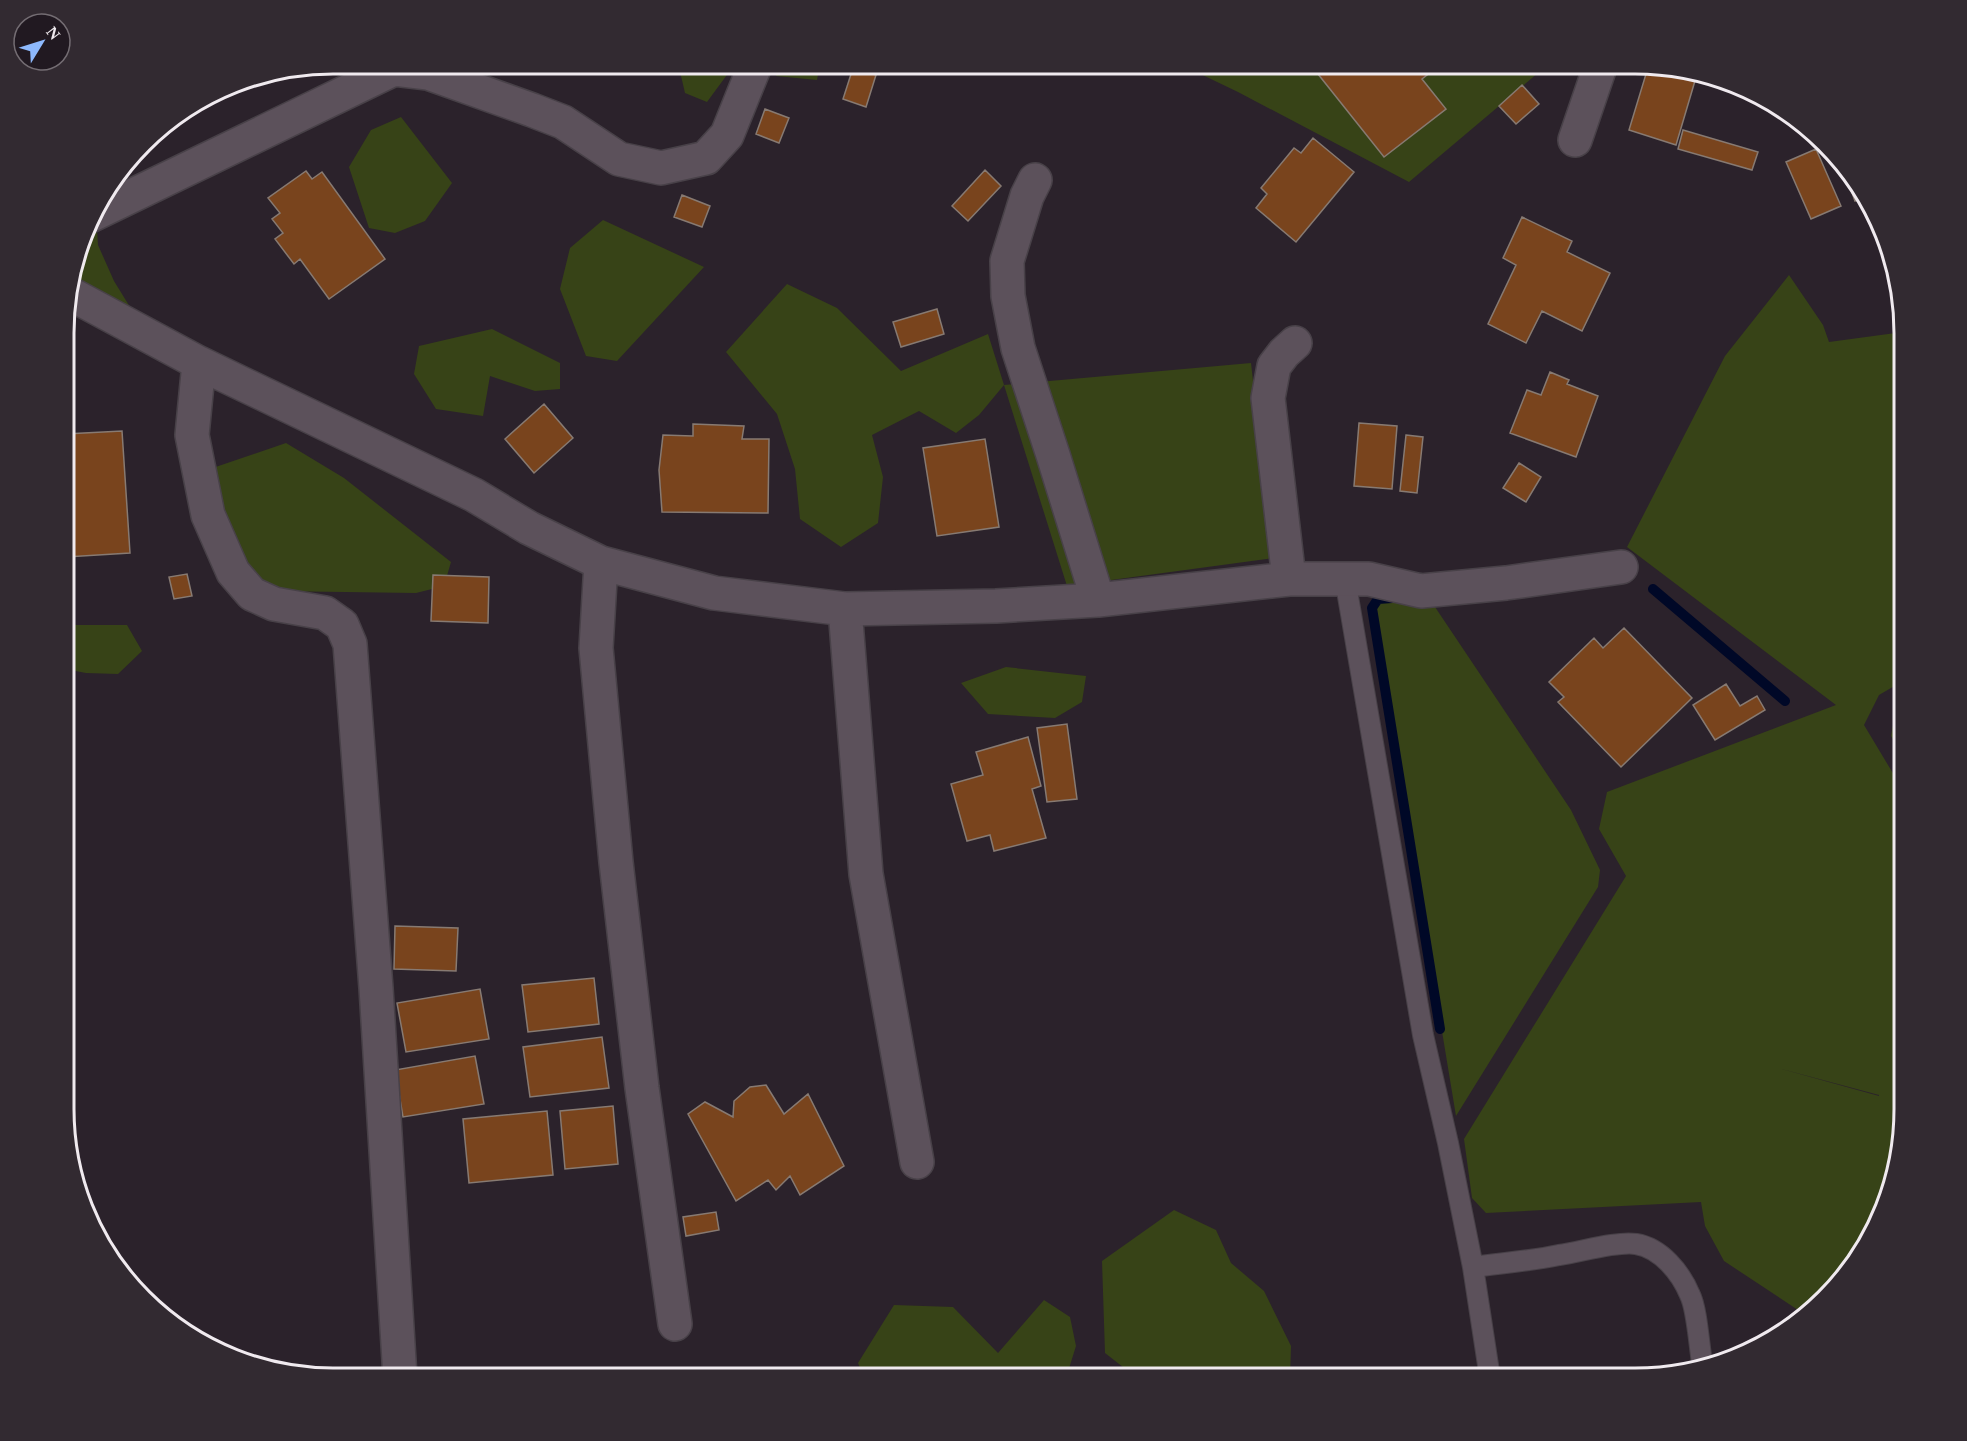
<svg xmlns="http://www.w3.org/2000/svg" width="1967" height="1441" font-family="'Times New Roman',serif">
<rect width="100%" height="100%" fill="#2b222b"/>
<path fill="#374317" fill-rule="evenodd" d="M678,63h55l-1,5 -25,34 -22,-9z
M780,63h40l-3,17 -41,-4z
M1089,63l436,1 13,9 -129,109 -171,-90 -48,-23z
M1762,98l37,21 8,9 -34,-15z
M401,117l51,66 -27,38 -30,12 -26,-5 -20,-61 22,-37z
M91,214h5l2,31 16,36 16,26 -11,13 -51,-32z
M603,220l101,47 -87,94 -31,-5 -26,-67 10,-41z
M1789,275l34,50 6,17 74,-10v349l-24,14 -15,30 39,65v336l-19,85 -36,62 -47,39 -77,-51 -19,-35 -4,-24 -215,11 -14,-15 -8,-59 162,-263 -27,-47 8,-37 229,-87 -209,-158 98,-191zM1771,1066l108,29v1z
M787,284l50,24 64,63 87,-37 16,51 247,-22 22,195 -206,28 -63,-201 -25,30 -23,18 -37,-22 -47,24 11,42 -5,46 -37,24 -41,-28 -5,-50 -18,-55 -51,-62z
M492,329l68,34v26l-25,2 -45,-15 -7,40 -47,-7 -22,-35 5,-28z
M286,443l58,35 107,84 -7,24 -28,7 -144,-2 -74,-61 -3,-56z
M1392,598l41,6 138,206 29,60 -2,17 -142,229 -84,-508 6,-9z
M65,618l9,7h53l15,26 -24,23 -32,-1 -21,-4z
M1006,667l80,9 -4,26 -27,16 -67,-4 -27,-31z
M1903,709v48l-12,-21 4,-22z
M1174,1210l42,20 15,33 33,28 27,55 -1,32h-153l-32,-25 -3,-92z
M1044,1300l26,17 6,29 -10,32h-202l-6,-15 36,-58 59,2 45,46z"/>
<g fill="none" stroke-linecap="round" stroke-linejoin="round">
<path stroke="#000827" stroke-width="10" d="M1653,589l132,112
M1392,598l-14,1 -6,9 68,421"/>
</g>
<path fill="#79441d" stroke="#877a72" stroke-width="1.5" d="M1321,63h105l6,8 -10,8 24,30 -62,48 -70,-88z
M1649,64l48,10 -21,71 -47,-15z
M853,68l23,7 -10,32 -23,-8z
M1522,85l17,19 -23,20 -17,-18z
M765,109l24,9 -10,25 -23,-9z
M1683,130l75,22 -6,18 -74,-21z
M1313,138l41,34 -58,70 -40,-34 11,-14 -6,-6 33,-40 7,5z
M1816,149l25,57 -30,13 -25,-57z
M985,170l16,16 -33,35 -16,-15z
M306,171l6,8 10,-7 63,87 -56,40 -29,-40 -6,5 -19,-25 8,-6 -11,-14 8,-6 -12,-15z
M1846,176l18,22 -9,3z
M682,195l28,11 -8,21 -28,-10z
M1522,217l50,24 -5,11 43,21 -28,58 -40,-20 -16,32 -38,-19 28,-59 -13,-7z
M937,309l7,25 -43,13 -8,-25z
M1550,372l19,8 -2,4 31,12 -22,61 -66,-24 17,-43 14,5z
M544,404l29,34 -39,35 -29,-34z
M1359,423l38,3 -5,63 -38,-3z
M693,424l51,2 -2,13h27l-1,74 -106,-1 -3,-42 4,-35 30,1z
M122,431l8,122 -64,4 -1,-123z
M1406,435l17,2 -6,56 -17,-2z
M985,439l14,88 -62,9 -14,-88z
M1519,463l22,14 -15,25 -23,-14z
M187,574l5,22 -18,3 -5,-22z
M433,575l56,2 -1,46 -57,-2z
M1624,628l68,70 -71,69 -63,-65 6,-5 -15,-15 45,-44 9,10z
M1726,684l14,22 17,-10 8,14 -50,30 -22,-35z
M1067,724l10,75 -30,3 -10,-74z
M1028,737l13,49 -9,3 14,49 -52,13 -4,-16 -23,6 -16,-57 32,-9 -7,-23z
M395,926l63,2 -2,43 -62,-2z
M594,978l5,46 -71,8 -6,-47z
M480,989l9,50 -83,13 -9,-49z
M602,1037l7,51 -79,9 -7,-50z
M475,1056l9,48 -81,13 -8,-47z
M766,1085l18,29 24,-20 36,72 -44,29 -10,-19 -14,14 -8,-10 -32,21 -48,-87 17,-12 28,15 1,-16 16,-14z
M613,1106l5,58 -53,5 -5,-58z
M547,1111l6,64 -84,8 -6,-64z
M716,1212l3,18 -33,6 -3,-19z"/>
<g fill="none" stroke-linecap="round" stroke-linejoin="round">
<g stroke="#484148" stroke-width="22">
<path id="lane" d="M1345,579l78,456 25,108 25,124 17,111
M1473,1267c29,-4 58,-6 86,-12 22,-3 57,-14 77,-11 25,4 45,29 54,51 7,14 9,50 12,67"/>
</g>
<g stroke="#484148" stroke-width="36">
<path id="street" d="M1575,140l26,-76
M1035,180l-8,16 -20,65 1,35 10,52 35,107 45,145
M90,216l304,-147 34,4 104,37 31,12 56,37 42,9 45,-10 21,-23 29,-72
M67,292l132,71 275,132 55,33 72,35 113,30 131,16 151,-3 102,-6 191,-21h80l52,12 85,-8 115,-16
M199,363l-7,72 16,80 25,57 19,22 22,10 51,9 17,12 8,19 26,344 24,389
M601,563l-5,85 20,214 26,226 33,236
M1289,579l-21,-181 6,-32 10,-13 11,-10
M845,609l21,265 51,288"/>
</g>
<use href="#lane" stroke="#5c515b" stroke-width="20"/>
<use href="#street" stroke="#5c515b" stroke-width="33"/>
</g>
<path d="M0 0H1967V1441H0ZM333 74H1635A259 259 0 0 1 1894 333V1109A259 259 0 0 1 1635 1368H333A259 259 0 0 1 74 1109V333A259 259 0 0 1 333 74Z" fill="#322a31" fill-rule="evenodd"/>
<path fill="none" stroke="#f0eaef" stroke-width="3" d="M333 74H1635A259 259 0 0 1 1894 333V1109A259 259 0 0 1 1635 1368H333A259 259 0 0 1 74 1109V333A259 259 0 0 1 333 74Z"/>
<g transform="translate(42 42) rotate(52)"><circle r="28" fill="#211921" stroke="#746d73" stroke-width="1.5"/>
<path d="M0-4.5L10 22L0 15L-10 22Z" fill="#8eb9fd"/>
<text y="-9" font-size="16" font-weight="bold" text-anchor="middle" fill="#f0eaef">N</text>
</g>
</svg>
